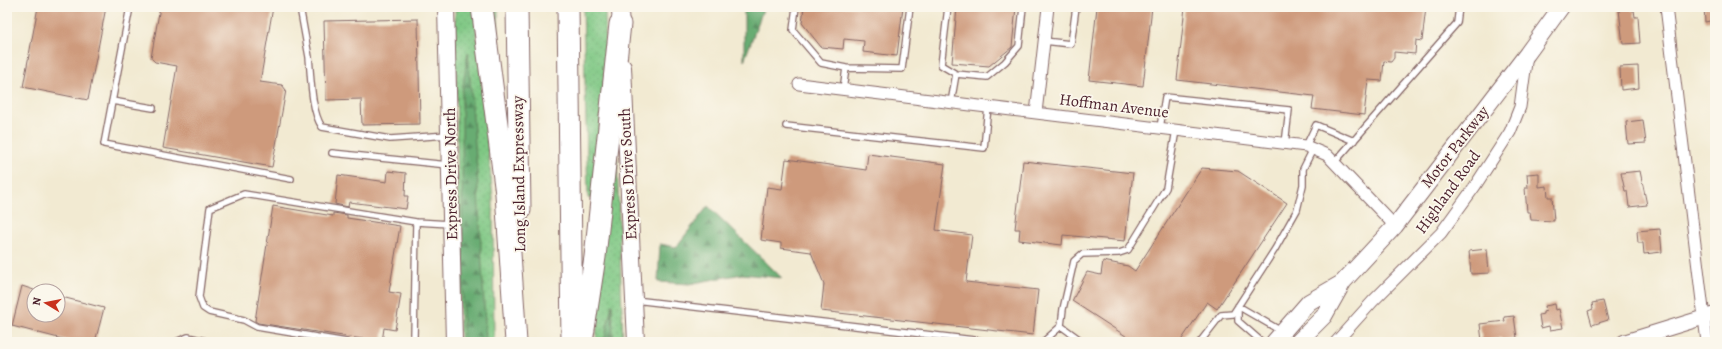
<svg xmlns="http://www.w3.org/2000/svg" width="1722" height="349" font-family="Alegreya,serif">
<defs>
<pattern id="grass-dots" width="8" height="8" patternUnits="userSpaceOnUse"><rect width="8" height="8" fill="#7fc884"/><path d="M2 2h.1M6 6h.1" fill="none" stroke="#6fab72" stroke-width="1.8" stroke-linecap="round"/></pattern>
<pattern id="forest-firs" width="22" height="20" patternUnits="userSpaceOnUse"><rect width="22" height="20" fill="#67ac72"/><path d="M5 1l3.5 6h-7zM16 11l3.5 6h-7z" fill="#578b5e"/></pattern>
</defs>
<rect width="100%" height="100%" fill="#fbf7ec"/>
<filter id="ink" filterUnits="userSpaceOnUse"><feTurbulence type="fractalNoise" baseFrequency=".025" numOctaves="2"/><feDisplacementMap in="SourceGraphic" scale="8" xChannelSelector="R" yChannelSelector="G"/><feConvolveMatrix kernelMatrix="1 2 1 2 8 2 1 2 1" color-interpolation-filters="sRGB"/></filter>
<filter id="wash" filterUnits="userSpaceOnUse"><feTurbulence type="fractalNoise" baseFrequency=".012" numOctaves="4" result="noise"/><feDisplacementMap in="SourceGraphic" scale="16" xChannelSelector="R" yChannelSelector="G"/><feGaussianBlur stdDeviation="0.9" result="paint"/><feColorMatrix in="noise" values="0 0 0 0 0 0 0 0 0 0 0 0 0 0 0 0 0 1.4 0 .05"/><feComposite in="paint" operator="in"/></filter>
<g filter="url(#wash)">
<rect width="100%" height="100%" fill="#f2ead2"/>
<path fill="url(#grass-dots)" stroke="#647458" d="M455,7h19l19,191 1,144h-34z
M487,7h11l1,65z
M583,7h22l1,56 -13,136 -5,-1z
M612,157l5,1 6,184h-27l5,-82z"/>
<path fill="url(#forest-firs)" stroke="#58664e" d="M744,7h20l-20,54z
M468,52l9,119 9,171h-23l-1,-249z
M708,206l74,72 -40,-4 -53,10 -31,-2 2,-38 16,3z
M612,304l1,38h-9z"/>
<g id="blocks">
<path fill="#ce9a7b" d="M38,7h68l-18,93 -65,-13z
M160,7h113l-13,75 22,3 4,5 -14,77 -109,-19 14,-82 -22,-4 -4,-4z
M804,7h99l-6,49 -34,-4 1,-11 -20,-2 -1,10 -22,-2 -19,-24z
M957,7h59l-4,40 -23,19 -37,-3z
M1097,7h55l-9,79 -54,-6z
M1185,7h241l-4,34 -6,-1 -1,14 -21,-2v6l-3,4 -7,-1 -2,20 -14,-1 -4,35 -52,-6 2,-13 -137,-16z
M1704,7h11v13l-10,2z
M1632,9v2l2,-1 1,7h3l2,26 -17,1 -4,-34z
M418,19l2,105 -58,1 -1,-26 -35,1 -2,-79z
M1638,66l1,22 -18,2 -1,-23z
M1643,120l3,23 -18,1 -2,-22z
M868,154l77,10 -9,66 36,5 -6,47 72,8 -5,45 -212,-24 3,-27 -13,-32 -30,-4v-5l-20,-3 6,-53 15,2 4,-30 80,11z
M1023,161l110,12 -8,68 -62,-6 -1,10 -43,-5 1,-11h-5z
M1202,168l36,3 49,32 -70,106 -10,-7 -27,40h-45l-63,-41 15,-29 14,3 2,-14 25,5 7,5z
M388,171l18,2 -1,23h3l-2,13 -57,-7 -1,5 -13,-3 3,-29 49,7z
M1640,171l7,34 -18,2 -2,-16h-2l-4,-18z
M1539,173v14l8,-1 1,11h4l2,24 -23,-1 -1,-8h-3l-2,-24h3l-1,-14z
M273,206l60,10v-3l14,2v3l53,8 -11,66 12,2 -6,36 -11,-2 -2,14 -124,-19 -3,-2z
M1660,229l2,23 -18,2 -1,-11h-5l-1,-12z
M1487,249l2,24 -18,1 -2,-23z
M22,286l12,4v25h24v-19l46,12 -9,34h-21l-62,-16z
M1603,301l5,19 -16,5 -4,-14 5,-2 -1,-6z
M1555,304l1,6 3,-1 4,19 -13,2 -1,-4 -8,2 -2,-13 4,-1v-2l3,-1 -1,-5z
M1514,316l3,22 -15,2 -1,-2 -19,3 -2,-17 25,-3 -1,-4z"/>
</g>
</g>
<g filter="url(#ink)">
<use href="#blocks" fill-opacity="0" stroke="#856665" stroke-width="1"/>
<g fill="none" stroke-linecap="round" stroke-linejoin="round">
<g stroke="#856665" stroke-width="8">
<path id="service" d="M130,7l-26,137 187,35
M300,7c3,16 6,33 9,50 2,20 2,54 13,70l68,12 58,-4
M796,7l-3,23 28,33 25,5 56,1 8,-62
M948,7l-7,58 15,9 31,3 18,-15 14,-16 4,-39
M1044,41l27,3 5,-37
M843,90l3,-22
M112,101l41,7
M951,103l5,-29
M786,126l198,22 4,-41
M1160,128l5,-31 124,13 -4,34
M1306,146l10,-21 38,16
M332,153l116,12
M1334,163l123,-140 2,-16
M635,300l356,42
M1061,326l22,16
M176,342l12,-5 22,5
M346,342l-89,-15 -13,-7 -35,-8 -6,-4 -4,-11 11,-89 34,-14 172,28 34,2
M410,342l4,-4 2,-116
M1043,342l18,-16 2,-17 11,-48 8,-7 37,-1 9,-3 38,-62 10,-58
M1200,342l21,-27 12,-1 42,-65 22,-39 6,-25v-16l10,-20
M1262,342l-24,-21v-15l43,25"/>
</g>
<g stroke="#856665" stroke-width="13">
<path id="minor" d="M1666,7l41,335
M799,84l507,62 21,9 68,71
M1036,113l12,-106
M1336,342l37,-41 68,-68 34,-47 35,-54 10,-25 7,-52"/>
</g>
<g stroke="#856665" stroke-width="16">
<path id="tertiary" d="M1624,342l91,-28"/>
</g>
<g stroke="#856665" stroke-width="18">
<path id="secondary" d="M446,7l8,335
M620,7l1,28
M623,67l13,275
M1274,342l35,-40 33,-19
M1298,342l26,-26 19,-34 52,-56 132,-172 34,-47"/>
</g>
<g stroke="#856665" stroke-width="23">
<path id="motorway" d="M482,7l24,187 10,148
M517,7l3,203
M568,7l4,335
M582,342l13,-85 25,-233"/>
</g>
<use href="#service" stroke="#fff" stroke-width="5.5"/>
<use href="#minor" stroke="#fff" stroke-width="11"/>
<use href="#tertiary" stroke="#fff" stroke-width="14"/>
<use href="#secondary" stroke="#fff" stroke-width="16"/>
<use href="#motorway" stroke="#fff" stroke-width="21"/>
</g>
</g>
<g text-anchor="middle" dominant-baseline="central" stroke-width="3.5" stroke-linejoin="round" paint-order="stroke">
<g font-size="16" fill="#4a1f2b" stroke="#fbf7ec">
<text transform="translate(1114 106) rotate(7)">Hoffman Avenue</text>
<text transform="translate(1455 147) rotate(-52)">Motor Parkway</text>
<text transform="translate(451 174) rotate(-91)">Express Drive North</text>
<text transform="translate(519 174) rotate(-91)">Long Island Expressway</text>
<text transform="translate(628 174) rotate(-93)">Express Drive South</text>
<text transform="translate(1448 192) rotate(-54)">Highland Road</text>
</g>
</g>
<rect width="1722" height="349" fill="none" stroke="#fbf7ec" stroke-width="24"/>
<g transform="translate(46 303) rotate(280)"><circle r="19" fill="#fbf7ec" stroke="#b4a19f"/>
<path d="M0-3L7 15L0 10L-7 15Z" fill="#c8321e"/>
<text y="-6" font-size="11" font-weight="bold" text-anchor="middle" fill="#4a1f2b">N</text>
</g>
</svg>
